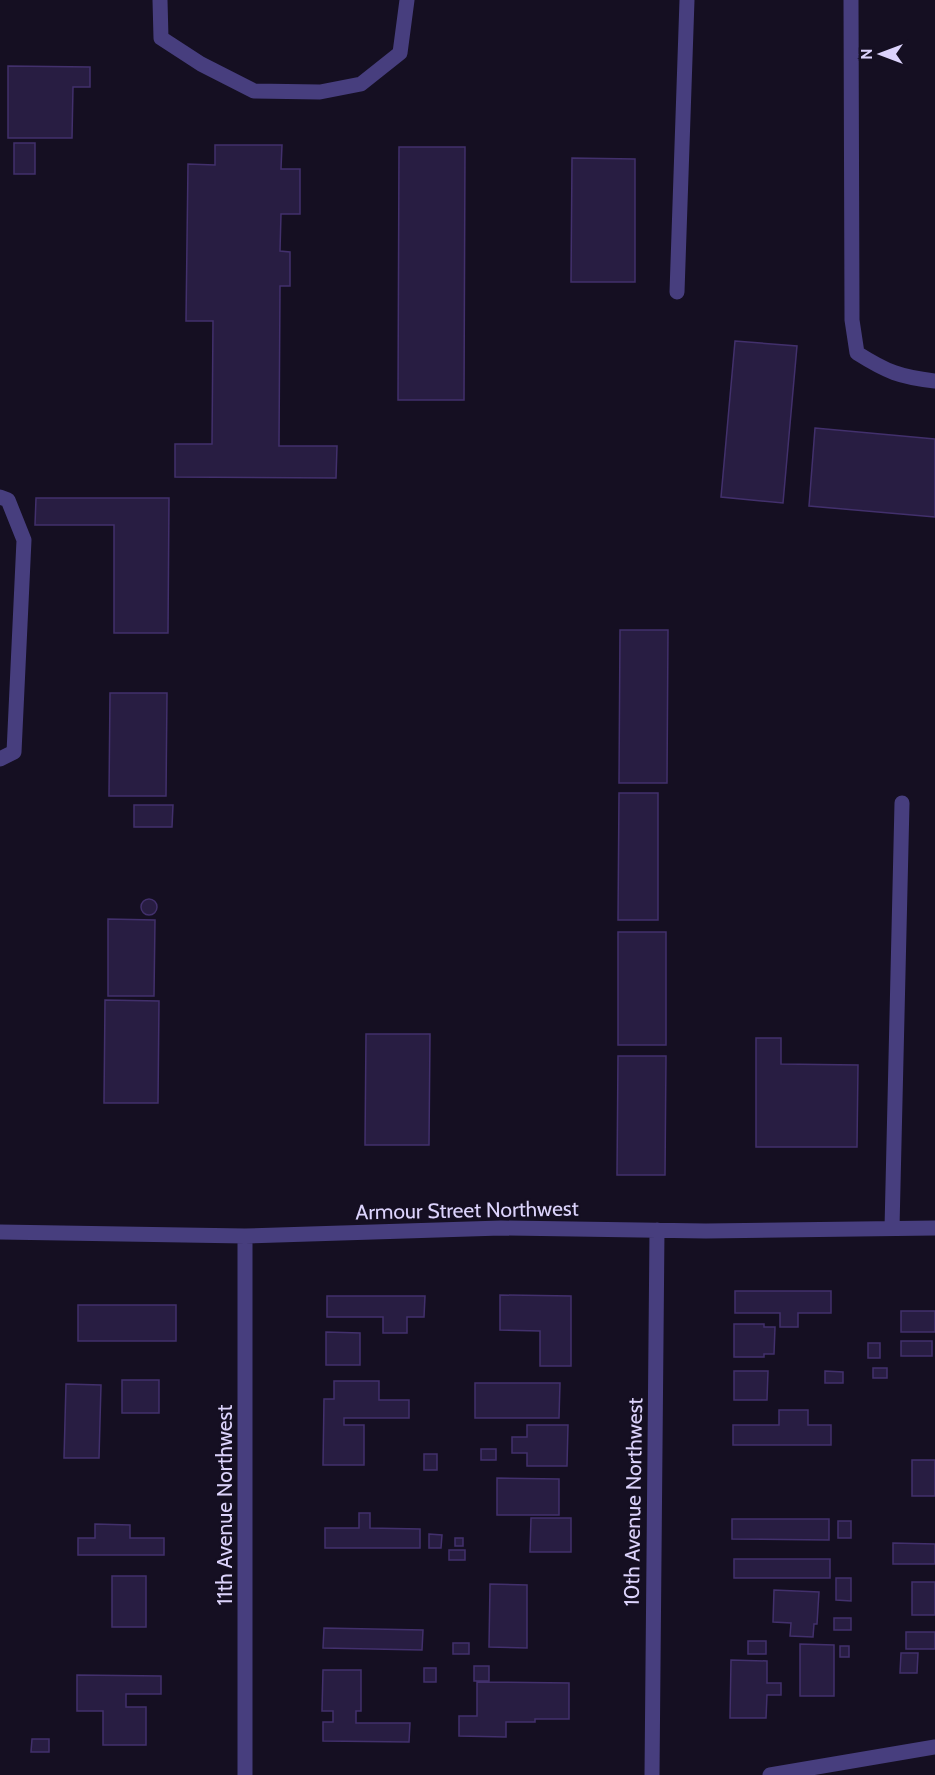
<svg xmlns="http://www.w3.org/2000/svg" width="935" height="1775" font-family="Cabin,sans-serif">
<rect width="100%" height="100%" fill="#150f22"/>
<path fill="#281d42" stroke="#42306c" stroke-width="1.5" d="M8,66l82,1v20h-17l-1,51h-64z
M14,143h21v31h-21z
M215,145h67l-1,24h19v45h-19l-1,37 10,1v34h-10l-1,160h58l-1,32 -161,-1v-33h37l1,-123h-27l2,-157 27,1z
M399,147h66l-1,253h-66z
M572,158l63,1v123h-64z
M735,341l62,5 -14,157 -62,-6z
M815,428l120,11v78l-126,-11z
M36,498h133l-1,135h-54v-108h-79z
M620,630h48l-1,153h-48z
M110,693h57l-1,103h-57z
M619,793h39v127h-40z
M134,805h39l-1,22h-38z
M141 907a8 8 0 1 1 16 0a8 8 0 1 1-16 0Z
M108,919l47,1 -1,76h-46z
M618,932h48v113h-48z
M105,1000l54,1 -1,102h-54z
M366,1034h64l-1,111h-64z
M756,1038h25v26l77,1 -1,82h-101z
M618,1056h48l-1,119h-48z
M735,1291h96v22h-33v14h-18v-14h-45z
M500,1295l71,1v70h-31v-35l-40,-1z
M327,1296h98l-1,21h-17v16h-24v-16h-56z
M78,1305h98v36h-98z
M901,1311h34v21h-34z
M734,1324h30v3h11l-1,27h-10v3h-30z
M326,1332l34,1v32h-34z
M901,1341h31v15h-31z
M868,1343h12v15h-12z
M873,1368h14v10h-14z
M734,1371h34l-1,29h-33z
M825,1371l18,1v11h-18z
M122,1380h37v33h-37z
M334,1381h45v19h30v18h-65v7h20v40h-41l1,-66h10z
M475,1383h85l-1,35h-84z
M66,1384l35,1 -2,73h-35z
M779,1410h29v15h23v20h-98v-20h46z
M527,1425h41l-1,41h-40v-13h-15v-16h15z
M481,1449h15v11h-15z
M424,1454h13v16h-13z
M912,1460h23v36h-23z
M497,1478l62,1v36h-62z
M359,1513h11v15l50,1v19h-95v-20h34z
M531,1518h40v34h-41z
M732,1519h97v21l-97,-1z
M838,1521h13v17h-13z
M95,1524l35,1v13h34v17h-86v-17h17z
M429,1534l13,1 -1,13h-12z
M455,1538h8v8h-8z
M893,1543l42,1v20h-42z
M449,1550h16v10h-16z
M734,1559h96v19h-96z
M112,1576h34v51h-34z
M836,1578h15v23l-15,-1z
M912,1582h23v33h-23z
M490,1584l37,1v63l-38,-1z
M774,1590l45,2 -2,32h-3l-1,13 -23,-1 1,-13 -18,-1z
M834,1618h17v12h-17z
M324,1628l99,2 -1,20 -99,-2z
M906,1632h29v17h-29z
M748,1641h18v13h-18z
M453,1643h16v11h-16z
M800,1644l34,1v51h-34z
M840,1646h9v11h-9z
M901,1653h17l-1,20h-17z
M731,1660l36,1v22h14v12h-14l-1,23h-36z
M474,1666h15v15h-15z
M424,1668h12v14h-12z
M323,1670h38v41h-5v12h54l-1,19 -86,-1v-19h10v-11h-11z
M77,1675l84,1v18h-35v13h20v38h-43v-34h-26z
M477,1682l92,1v36h-34v3h-29v15l-47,-1v-20h18z
M32,1739h17v13h-18z"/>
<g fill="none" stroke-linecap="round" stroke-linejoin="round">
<path stroke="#473e7e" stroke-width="15" d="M160,0l1,38 40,26 53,27 66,1 41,-8 39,-31 7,-53
M851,0l1,320 5,33c30,19 43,24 78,28
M677,292l10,-292
M0,497l8,3 16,40 -10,212 -14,7
M892,1228l10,-425
M0,1232l245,4 256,-8 205,3 229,-3
M245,1236v539
M652,1775l5,-545
M770,1775l165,-28"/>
</g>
<g text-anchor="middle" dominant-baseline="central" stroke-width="4.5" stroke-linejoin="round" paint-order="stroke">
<g font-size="21" fill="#dcd3fc" stroke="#150f22">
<text transform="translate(467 1210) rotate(-1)">Armour Street Northwest</text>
<text transform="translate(633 1502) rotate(-89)">10th Avenue Northwest</text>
<text transform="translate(224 1505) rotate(-90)">11th Avenue Northwest</text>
</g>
</g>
<g transform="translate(881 54) rotate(270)" stroke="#150f22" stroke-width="4.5" paint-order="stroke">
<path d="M0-4.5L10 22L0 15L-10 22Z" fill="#dcd3fc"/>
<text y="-9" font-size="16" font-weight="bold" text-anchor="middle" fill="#dcd3fc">N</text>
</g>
</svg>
